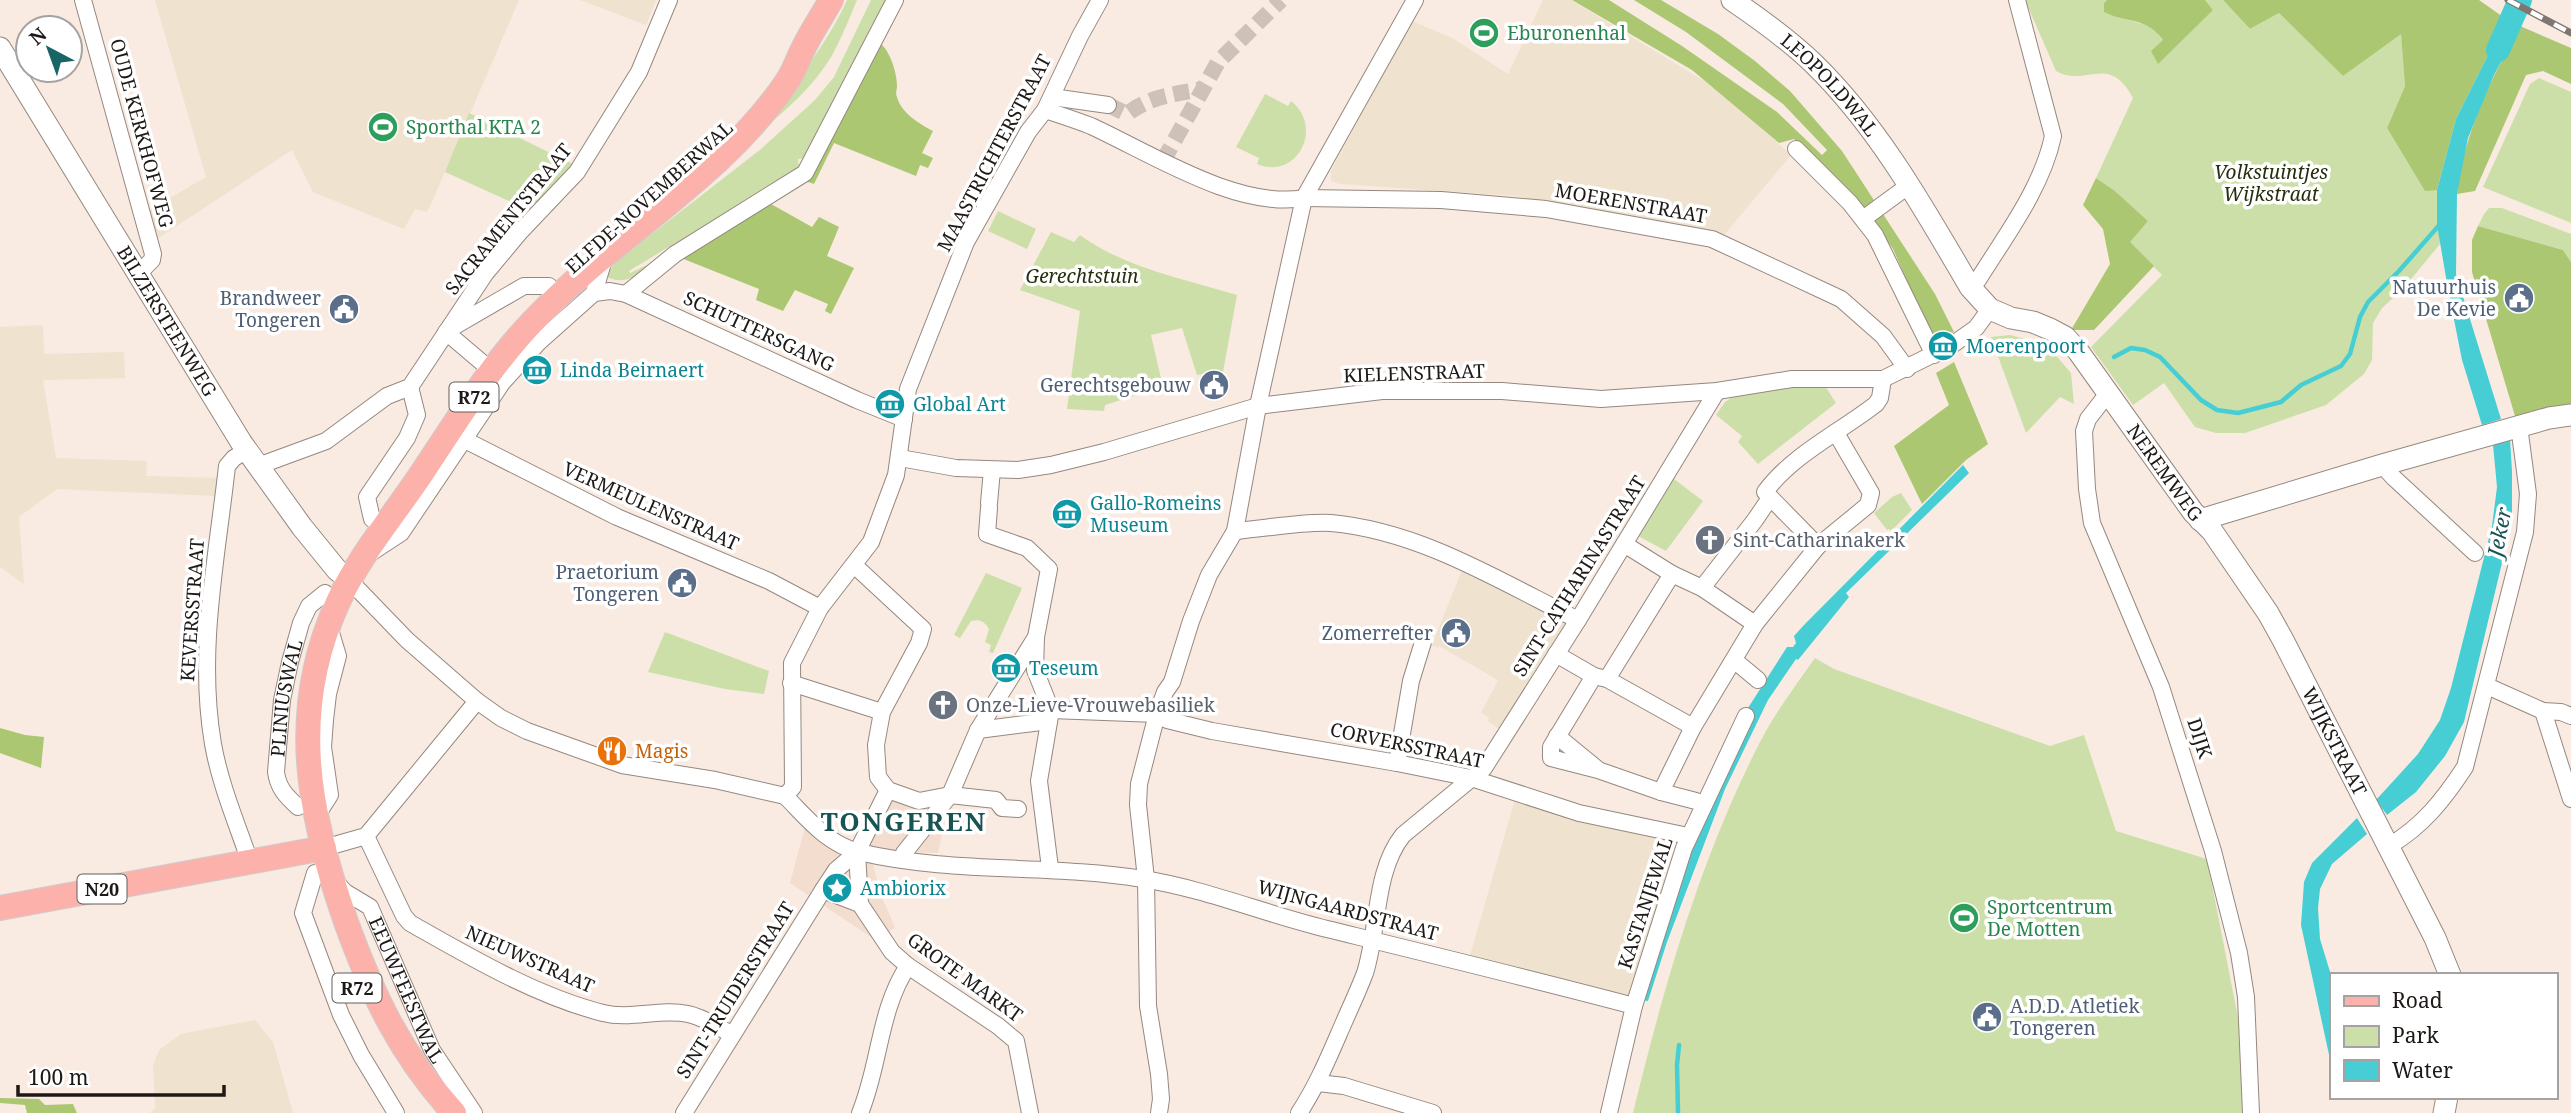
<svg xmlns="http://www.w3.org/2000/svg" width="2571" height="1113" font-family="'Noto Serif',serif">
<rect width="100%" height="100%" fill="#f9ebe1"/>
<path fill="#f2ddce" d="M874,797l74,8 -10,48 -68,-2 10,42 15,34 -18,14 -87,-58 15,-56 47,17z"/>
<path fill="#efe2ce" d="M155,0h364l-87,202 -5,10 -12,-3 -11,20 -91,-37 -21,-42 -138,91 -6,-30 58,-34z
M580,0h76l-10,25z
M1543,0h28l151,92 69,63 -67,80 -209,-39 -175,-12 -9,-3v-10l81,-150 42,18 54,35z
M43,325l1,29 80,-2 1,26 -82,2 13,78 91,3 -1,15 73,2 -3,18 -159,-7 -38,28 5,67 -24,-17v-240z
M1462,570l104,53 -66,107 -12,-9 1,-3 -8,-5 17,-33 -59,-34 -1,2 -6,-3z
M1515,799l160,41 -45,161 -161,-42z
M255,1020l18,22 20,71h-143l5,-5 -2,-42 6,-16 22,-16z"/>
<path fill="#ccdfa9" d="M847,0h10c-7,17 -14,34 -22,50 -22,41 -61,70 -96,99 39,-47 83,-93 108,-149z
M871,0h18l-82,158 -9,1 1,9 -170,103 1,2 17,-8 2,2c-14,10 -25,18 -42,10l1,-5 9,-11 144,-112 54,-49 19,-23z
M2025,0h82l-3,3 25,17 23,7 11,13 50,-30 -8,-10h18l27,29 29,-16 64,63 58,-43 4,53 -18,42 38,62h12l3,54 -37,45 -21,19 -9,15 -1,37 -8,14 -38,31 -81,28h-29l-21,-6 -31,-44 -31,22 -42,-58 71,-72 -33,-33 19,-21 -33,-30 -19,-13 37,-80c-24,-46 -47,-10 -77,-27z
M2539,78l32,14v131l-88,-36 47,-103z
M1265,94l23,12 3,-5c34,27 5,80 -34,63l2,-6 -23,-11z
M469,113l104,51 -40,48 -88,-40z
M2489,208h13l69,26v28l-8,-12 -85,-24 6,-12z
M998,211l38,18 -9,20 -39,-18z
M1051,232l23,10 6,-7c45,33 104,44 157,60l-14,77 -18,7 -2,-5 -6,1 -15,-47 -31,7 12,52 -58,18 -1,6 -37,-2 13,-98 -60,-21z
M2010,335l27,7 15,9 19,22 3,31 -14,-7 -34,36 -35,-96z
M1825,386l11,17 -78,61 -20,-22 4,-6 -26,-21 9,-13 6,-4 50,-11z
M1674,479l29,22 -37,50 -28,-15z
M1901,493l11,17 -21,21 -2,-2 -2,1 -13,-17 18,-16z
M986,573l36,15 -29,65 -4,-1 2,-7 -6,-3 4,-13c-5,-8 -9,-10 -18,-8l-11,17 -6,-3z
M665,632l104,39 -5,23 -39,-5 -77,-17z
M1815,658l19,11 216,77 34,-11 32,96 91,28 34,174 2,80h-610c31,-127 67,-254 127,-371 15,-29 36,-57 55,-84z"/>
<path fill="#abc772" d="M1572,0h37l73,46 95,66 45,43 5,-5 -44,-46 -97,-72 -52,-32h27l57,34 37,27 35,30 52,60 93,143 19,38 -21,8 -40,-91 -29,-41 -70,-69 -15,4 -87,-73z
M2107,0h98l8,10 -55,54 -7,-13 12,-11c-16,-23 -37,-17 -59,-28v-9z
M2223,0h256l27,19 -50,100 -19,71 -12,1 -38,-63 18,-42 -4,-52 -58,42 -64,-63 -29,16z
M2520,26l51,22v36l-28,-13 -17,4 -51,116 -18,3c7,-61 34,-115 63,-168z
M877,41c12,6 20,31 20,45 0,4 -2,7 0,11 4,16 23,27 36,34l-11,22 11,5 -5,10 -8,-3 -4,11 -82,-33 -20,41 -6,-2 -7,2z
M2096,178l19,13 33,30 -18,21 24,24 -60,64h-23l39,-66 -7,-35 -20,-24z
M771,204l41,23 7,-10 20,10 -12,29 27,12 -23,46 -6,-3 3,-7 -33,-14 -12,21 -27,-11 3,-11 -78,-31z
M2478,226l85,24 8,12v143l-56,11 -43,-144v-32z
M1954,362l34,82 -22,16 -44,44 -28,-58 55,-41 -13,-32z
M0,728l25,7 19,2 -3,31 -41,-15z
M0,1098l39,1 6,6 28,-1 4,9h-50l-2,-8 -25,-2z"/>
<path fill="#46ced4" d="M2506,19l14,7 -26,49 -26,63 -11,56 -1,80 45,145 -19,6 -20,-65 -14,-71 -11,-64v-35l19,-71z
M2510,439l2,32v50l-48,201 -19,34 -29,36 -29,23 -11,-15 42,-46 22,-34 11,-32 41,-162 5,-39 -4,-42z
M1963,465l6,8 -123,120 3,4 -51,63 -2,-1 -28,41 -43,89 -58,153 -19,59 -8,-1 19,-62 57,-151 35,-70 -3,-9 39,-61h6l3,-4 -2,-7 10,-11z
M2357,818l10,16 -35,30 -12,25 -2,19 2,31 11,36v89l-30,-139 3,-43 8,-19z"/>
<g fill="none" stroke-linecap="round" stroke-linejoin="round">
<path stroke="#46ced4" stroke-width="4.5" d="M2114,357l17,-9 14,2 15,7 41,43 16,10 21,3 43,-11 20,-17 40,-19 9,-12 10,-37 8,-15 31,-31 43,-49
M1678,1113l-1,-48 2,-20"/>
<path stroke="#46ced4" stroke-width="24" d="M2498,50l22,-50"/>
<path stroke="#cdc1b8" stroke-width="16" stroke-dasharray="16 8" stroke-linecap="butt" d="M1108,105l19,9c23,-18 48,-20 76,-25
M1163,161l55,-99 63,-62"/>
<g stroke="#95887f" stroke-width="18">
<g id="street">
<path d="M83,0l70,254 -1,6 -13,13"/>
<path d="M1052,97l56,8"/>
<path d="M1045,110c15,5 31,10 46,16 59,27 147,84 213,72l137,2 105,9 166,30 129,60 42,37 24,33"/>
<path d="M1796,149l54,54 25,32 59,120"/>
<path d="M1863,219l45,-33"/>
<path d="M1970,287l8,-7c28,-45 64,-92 75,-144l-36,-136"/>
<path d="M594,293l16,-2 16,3 231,106 47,19"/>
<path d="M626,294l49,-40 130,-81 90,-173"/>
<path d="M448,330l76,-44h25"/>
<path d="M446,332l46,39"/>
<path d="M1952,345l24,-17 14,-19"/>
<path d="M2109,392l-21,27 -4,12 3,58 5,34 69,164 52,164 26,102 7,44 5,116"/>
<path d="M465,440l152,77 152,64 51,27"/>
<path d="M247,450l-13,8 -7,8c-10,92 -30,185 -14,278 7,40 24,80 37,118"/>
<path d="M900,458l56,10 62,2 33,-5 53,-13 154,-46 124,-15h120l99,8 116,-8 75,-12h91l57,-28"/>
<path d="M2382,465l12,13 81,75"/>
<path d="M258,466l68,-25 61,-45 23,-9 75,-113 35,-42 57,-60 62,-100 30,-72"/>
<path d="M989,503l3,-33"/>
<path d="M989,508l-2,26 40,14 22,21 -13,68 -1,33 16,40"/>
<path d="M372,519l-5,-22 40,-59 10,-23 -7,-28"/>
<path d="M1235,531c28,-2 70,-10 96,-8 89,8 169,58 247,97"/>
<path d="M1624,544l48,30 30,14 53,36"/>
<path d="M1818,546l-53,-54c27,-37 75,-60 111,-88l4,-6 3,-19"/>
<path d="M372,552l29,-19 101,-150 37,-41 55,-49 11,-37"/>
<path d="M854,565l69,64 -4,14 -37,69 -6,33 2,32 10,13 31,11 31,-6 46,5 6,8 16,1"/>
<path d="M350,581l57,59 70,61 24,17 26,13 95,34 93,15 70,16"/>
<path d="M1702,588l53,-68 15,-22"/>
<path d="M1556,654l38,22 13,3 86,48"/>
<path d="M1734,660l24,20"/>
<path d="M1594,676l-43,71v11l47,12 63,22 35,9"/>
<path d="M1607,679l65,-105"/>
<path d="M791,683l91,29"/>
<path d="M2487,686l56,25 18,1 10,4"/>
<path d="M1051,710l106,4"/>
<path d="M2543,711l28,88"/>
<path d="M1157,714l10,6 45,11 185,32 74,15 108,35 109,23"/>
<path d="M978,730l71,-9"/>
<path d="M1557,736l39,32"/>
<path d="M1397,763l14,-82 12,-39"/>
<path d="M1661,792l32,-65 62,-103 63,-78 50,-41 3,-12 -35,-60"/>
<path d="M785,796c22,22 42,48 74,56 92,22 191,12 284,27 63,10 122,35 184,50 102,25 205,50 307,77"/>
<path d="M785,796l8,-9 -1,-124 28,-55 51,-66 25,-67 12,-86 58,-147 62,-110 17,-22 35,-74 20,-36"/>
<path id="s1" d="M298,807c-12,-11 -20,-19 -22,-35l6,-72 8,-38 11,-39 8,-17 16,-13"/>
<path d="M316,817l14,-22 -7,-48 2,-27 3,-26 10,-38 -9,-30"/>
<path d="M366,836l38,80 6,7c60,34 126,73 193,90 28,7 57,-5 85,1 15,3 30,13 43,20"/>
<path d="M2389,846c34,-20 55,-47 76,-79l60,-235 3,-38 -9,-68"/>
<path d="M324,848l42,-12 111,-135"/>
<path d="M857,852l3,52 32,48 16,14 90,60 18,15 14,72"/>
<path d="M902,859l2,-6 46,-58 28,-65 58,-93"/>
<path d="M1050,868l-11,-87 12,-71"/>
<path d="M315,873l-12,40 38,102 20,40 35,58"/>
<path id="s2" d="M334,880l11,12 25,15 62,143 42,63"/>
<path d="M823,890l37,14"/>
<path d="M1318,1083l26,3 89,27"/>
<path d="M684,1113l139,-223 13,-20 21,-18 31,-62"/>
<path d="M860,1113c20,-48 19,-104 48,-147"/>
<path d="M1159,1113l2,-14 -2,-25 -11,-68 -2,-127 -8,-74 1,-21 18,-70 8,-22 7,-10 19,-61 18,-46 26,-44 23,-125 46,-208 111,-198"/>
<path d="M1299,1113c19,-29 31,-59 45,-91 7,-16 15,-33 21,-49 14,-44 9,-102 38,-138l81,-67 94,-148 139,-229"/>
<path d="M1609,1113l25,-107 50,-158 62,-132"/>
</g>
</g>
<g stroke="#95887f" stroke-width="23">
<g id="secondary">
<path id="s3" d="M1732,0c28,19 56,39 81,63 65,63 112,147 157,224l20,22 21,9 22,4 17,7 15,8 13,14 115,161 19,19 56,82 15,27 152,298 15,37"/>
<path id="s4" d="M0,48l241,394 61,85 35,43 13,11"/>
<path d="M2200,520l182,-55 167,-47 22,-3"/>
<path d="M2444,1113l3,-16"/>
</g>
</g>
<g stroke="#cecccc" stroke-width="26">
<path id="primary" d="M0,908l324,-60
M454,1113c-54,-59 -81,-117 -108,-191 -38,-109 -58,-211 -8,-320 21,-46 56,-87 84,-129 36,-54 70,-110 115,-156 79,-82 184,-139 249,-234 8,-11 12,-25 18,-36 8,-16 18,-31 27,-47"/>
</g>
<use href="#street" stroke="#fff" stroke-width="16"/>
<use href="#secondary" stroke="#fff" stroke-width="21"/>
<use href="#primary" stroke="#fcb2ab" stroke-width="24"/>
<g stroke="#7f7670" stroke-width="7">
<path id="rail" d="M2508,0l63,33"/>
</g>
<use href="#rail" stroke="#fff" stroke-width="4.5" stroke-dasharray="13" stroke-linecap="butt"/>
</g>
<defs>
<g id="stadium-disc" transform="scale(1.575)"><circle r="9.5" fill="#2e9e5b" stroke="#fff"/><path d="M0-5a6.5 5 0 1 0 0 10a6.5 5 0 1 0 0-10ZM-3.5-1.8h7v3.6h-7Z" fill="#fff"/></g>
<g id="civic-disc" transform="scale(1.575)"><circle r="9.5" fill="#5c6f8a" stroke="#fff"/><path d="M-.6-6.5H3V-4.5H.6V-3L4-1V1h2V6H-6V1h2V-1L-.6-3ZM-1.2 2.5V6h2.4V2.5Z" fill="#fff"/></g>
<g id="museum-disc" transform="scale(1.575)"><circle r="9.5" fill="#0f9aa8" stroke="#fff"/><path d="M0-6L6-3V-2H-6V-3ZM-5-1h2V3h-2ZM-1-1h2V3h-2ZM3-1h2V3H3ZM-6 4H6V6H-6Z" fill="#fff"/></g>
<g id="church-disc" transform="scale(1.575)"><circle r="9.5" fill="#6b7280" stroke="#fff"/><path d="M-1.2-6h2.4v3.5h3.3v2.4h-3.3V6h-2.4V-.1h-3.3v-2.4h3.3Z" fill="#fff"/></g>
<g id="restaurant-disc" transform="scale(1.575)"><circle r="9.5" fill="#e8710a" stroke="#fff"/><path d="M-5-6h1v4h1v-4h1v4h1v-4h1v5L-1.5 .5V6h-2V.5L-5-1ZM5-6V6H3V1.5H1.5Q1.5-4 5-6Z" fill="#fff"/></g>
<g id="sight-disc" transform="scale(1.575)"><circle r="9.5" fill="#0f9aa8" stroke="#fff"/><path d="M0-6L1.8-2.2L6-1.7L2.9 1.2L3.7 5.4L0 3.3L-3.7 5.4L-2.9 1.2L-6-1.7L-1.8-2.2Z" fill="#fff"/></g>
</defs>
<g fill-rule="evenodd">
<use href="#stadium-disc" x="1484" y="33"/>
<use href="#stadium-disc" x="383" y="127"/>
<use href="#civic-disc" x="2519" y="298"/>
<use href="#civic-disc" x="344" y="309"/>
<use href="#museum-disc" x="1943" y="346"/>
<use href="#museum-disc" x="537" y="370"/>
<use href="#civic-disc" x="1214" y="385"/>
<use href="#museum-disc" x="890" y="404"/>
<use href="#museum-disc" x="1067" y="514"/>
<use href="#church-disc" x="1710" y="540"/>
<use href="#civic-disc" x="682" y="583"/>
<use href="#civic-disc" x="1456" y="633"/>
<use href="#museum-disc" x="1006" y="668"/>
<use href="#church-disc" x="943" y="705"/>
<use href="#restaurant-disc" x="612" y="751"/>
<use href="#sight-disc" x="837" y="888"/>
<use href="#stadium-disc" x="1964" y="918"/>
<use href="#civic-disc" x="1987" y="1017"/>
</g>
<g text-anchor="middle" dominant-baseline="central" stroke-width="7" stroke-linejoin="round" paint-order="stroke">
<g fill="#fff" stroke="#625e5c" stroke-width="2">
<rect x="449.5" y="382.5" width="49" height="29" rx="5"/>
<rect x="77.5" y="874.5" width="49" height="29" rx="5"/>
<rect x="332.5" y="973.5" width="49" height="29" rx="5"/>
</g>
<g font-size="18" font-weight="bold" fill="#1e1916">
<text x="474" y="397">R72</text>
<text x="102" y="889">N20</text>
<text x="357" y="988">R72</text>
</g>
<g font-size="19" fill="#27864d" stroke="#fff" text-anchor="start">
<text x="1507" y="33">Eburonenhal</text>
<text x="406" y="127">Sporthal KTA 2</text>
<text x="1987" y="907">Sportcentrum<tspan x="1987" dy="22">De Motten</tspan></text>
</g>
<g font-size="19" fill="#1e1916" stroke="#fff">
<text stroke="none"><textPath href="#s3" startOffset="130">LEOPOLDWAL</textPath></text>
<text transform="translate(142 133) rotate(75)">OUDE KERKHOFWEG</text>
<text transform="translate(994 153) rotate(-62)">MAASTRICHTERSTRAAT</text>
<text transform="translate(649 197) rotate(-42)">ELFDE-NOVEMBERWAL</text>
<text transform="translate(1631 203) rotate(10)">MOERENSTRAAT</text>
<text transform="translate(508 219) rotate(-51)">SACRAMENTSTRAAT</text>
<text stroke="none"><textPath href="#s4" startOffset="320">BILZERSTEENWEG</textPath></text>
<text transform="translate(759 331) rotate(25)">SCHUTTERSGANG</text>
<text transform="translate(1414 373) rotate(-2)">KIELENSTRAAT</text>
<text stroke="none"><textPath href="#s3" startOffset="656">NEREMWEG</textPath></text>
<text transform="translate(651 506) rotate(24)">VERMEULENSTRAAT</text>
<text transform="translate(1579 576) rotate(-58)">SINT-CATHARINASTRAAT</text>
<text transform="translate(192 610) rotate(-86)">KEVERSSTRAAT</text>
<text stroke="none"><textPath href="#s1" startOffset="117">PLINIUSWAL</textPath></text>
<text transform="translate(2200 738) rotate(72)">DIJK</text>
<text stroke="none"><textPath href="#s3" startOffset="975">WIJKSTRAAT</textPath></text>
<text transform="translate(1407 745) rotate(12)">CORVERSSTRAAT</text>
<text transform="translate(1645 903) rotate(-72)">KASTANJEWAL</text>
<text transform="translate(1348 910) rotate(15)">WIJNGAARDSTRAAT</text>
<text transform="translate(530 959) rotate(24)">NIEUWSTRAAT</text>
<text transform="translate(965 977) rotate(36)">GROTE MARKT</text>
<text stroke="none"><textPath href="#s2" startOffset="136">EEUWFEESTWAL</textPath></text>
<text transform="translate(735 990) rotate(-58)">SINT-TRUIDERSTRAAT</text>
</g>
<g font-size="19" font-style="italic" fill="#252f0b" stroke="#fff">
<text x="2271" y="172">Volkstuintjes<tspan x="2271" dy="22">Wijkstraat</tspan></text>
<text x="1082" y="276">Gerechtstuin</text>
</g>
<g font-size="19" fill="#4e5e75" stroke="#fff" text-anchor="end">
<text x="2496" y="287">Natuurhuis<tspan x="2496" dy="22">De Kevie</tspan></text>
<text x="321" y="298">Brandweer<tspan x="321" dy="22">Tongeren</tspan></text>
<text x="1191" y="385">Gerechtsgebouw</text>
<text x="659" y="572">Praetorium<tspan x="659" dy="22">Tongeren</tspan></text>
<text x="1433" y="633">Zomerrefter</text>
<text x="2010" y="1006" text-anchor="start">A.D.D. Atletiek<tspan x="2010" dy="22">Tongeren</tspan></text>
</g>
<g font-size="19" fill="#0d838f" stroke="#fff" text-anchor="start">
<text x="1966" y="346">Moerenpoort</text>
<text x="560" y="370">Linda Beirnaert</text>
<text x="913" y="404">Global Art</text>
<text x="1090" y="503">Gallo-Romeins<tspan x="1090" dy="22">Museum</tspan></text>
<text x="1029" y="668">Teseum</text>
<text x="860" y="888">Ambiorix</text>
</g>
<g font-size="19" fill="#5b616d" stroke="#fff" text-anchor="start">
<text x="1733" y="540">Sint-Catharinakerk</text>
<text x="966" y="705">Onze-Lieve-Vrouwebasiliek</text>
</g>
<g font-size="19" fill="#c56008" stroke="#fff" text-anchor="start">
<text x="635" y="751">Magis</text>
</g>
<g font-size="21" font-style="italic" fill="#195255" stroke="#fff">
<text transform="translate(2499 532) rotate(-79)">Jeker</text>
</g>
<g font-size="26" font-weight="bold" letter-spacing="2" fill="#185453" stroke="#fff">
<text x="904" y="821">TONGEREN</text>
</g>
</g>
<rect x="2330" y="973" width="228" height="126" fill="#ffffff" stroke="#a5a3a2" stroke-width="2"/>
<rect x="2344" y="996" width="35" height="10" fill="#fcb2ab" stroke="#a5a3a2" stroke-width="2"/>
<text x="2392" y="1008" font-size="21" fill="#1e1916">Road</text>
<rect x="2344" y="1026" width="35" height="21" fill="#ccdfa9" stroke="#a5a3a2" stroke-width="2"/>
<text x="2392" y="1043" font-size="21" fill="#1e1916">Park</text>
<rect x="2344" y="1060" width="35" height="21" fill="#46ced4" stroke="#a5a3a2" stroke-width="2"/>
<text x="2392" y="1078" font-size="21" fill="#1e1916">Water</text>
<g transform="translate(49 49) rotate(319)"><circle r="33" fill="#ffffff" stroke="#a5a3a2" stroke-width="2"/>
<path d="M0-5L12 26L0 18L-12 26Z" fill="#176564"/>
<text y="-10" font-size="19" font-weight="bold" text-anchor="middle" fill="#1e1916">N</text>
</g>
<path d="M18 1085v10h206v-10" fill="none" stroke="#1e1916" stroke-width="3.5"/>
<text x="28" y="1085" font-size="21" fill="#1e1916" stroke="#ffffff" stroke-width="5" paint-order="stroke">100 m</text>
</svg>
